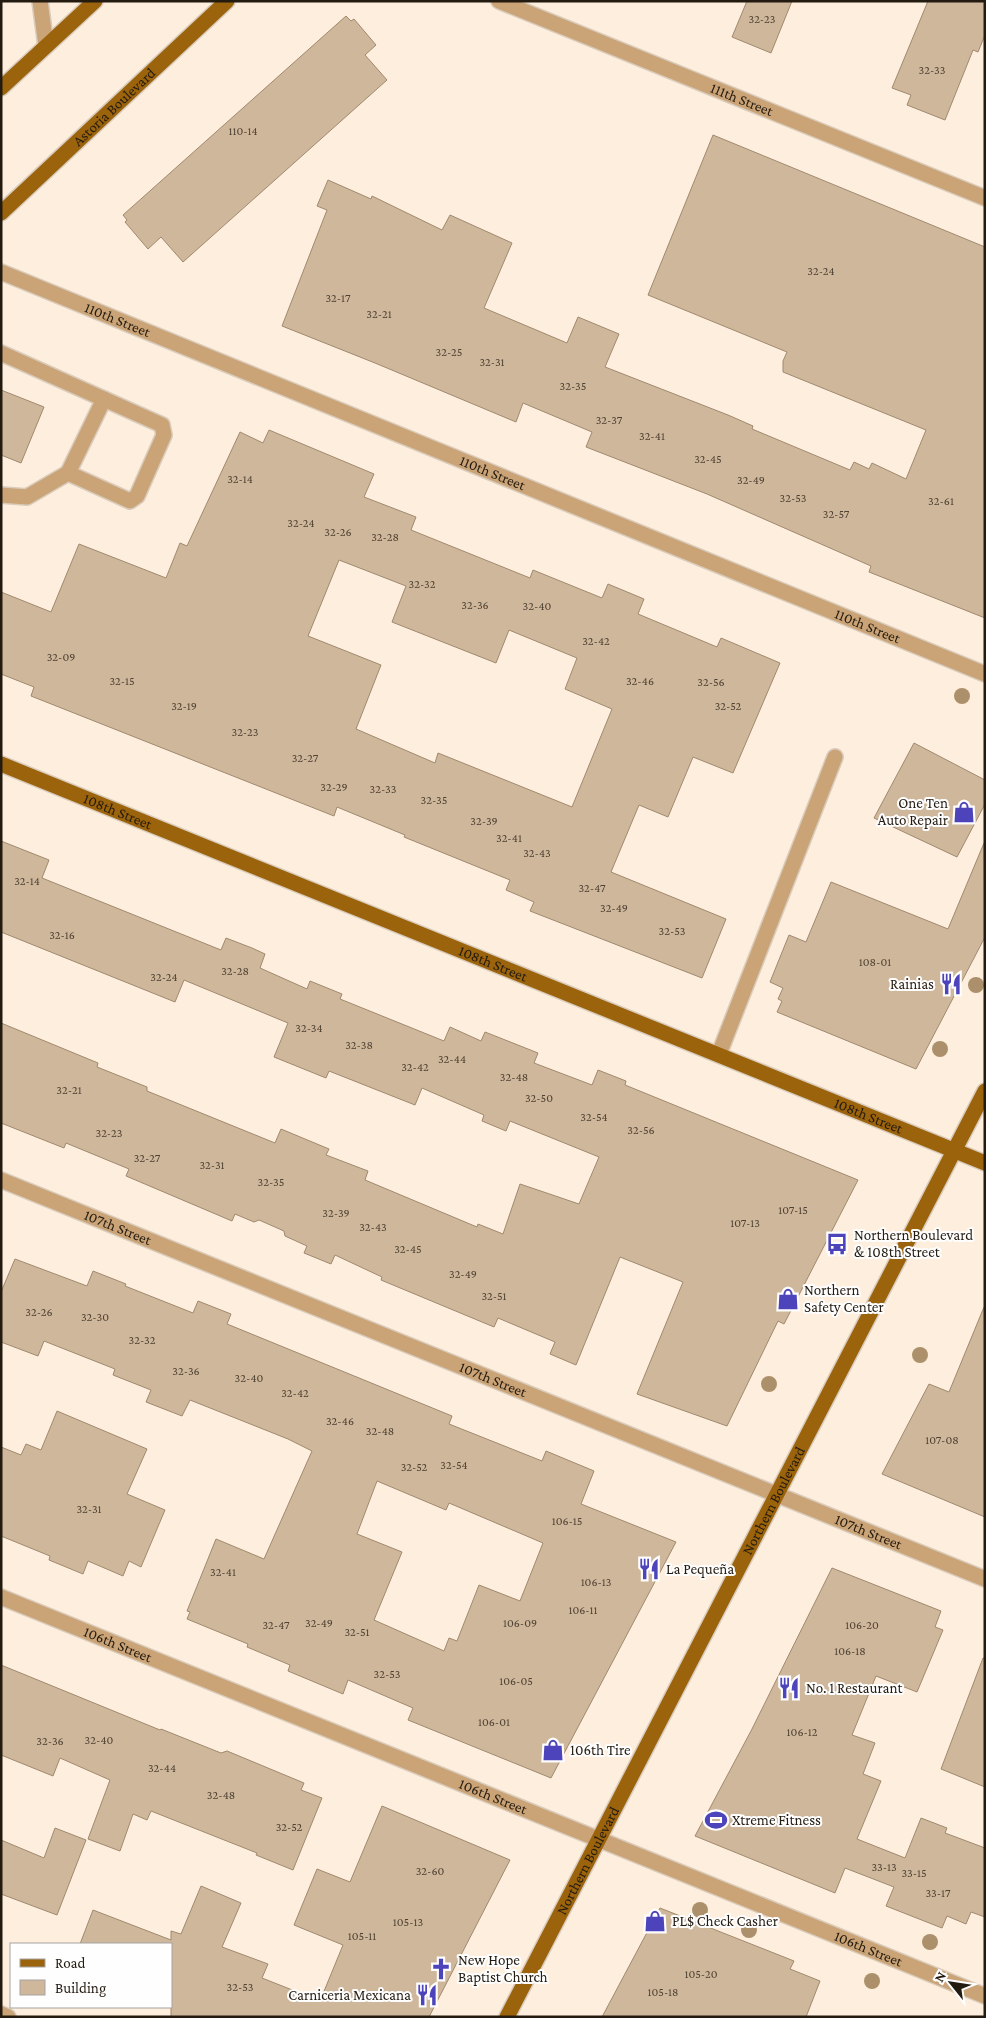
<svg xmlns="http://www.w3.org/2000/svg" width="986" height="2018" font-family="'Crimson Pro',serif">
<rect width="100%" height="100%" fill="#fdeedd"/>
<path fill="#cfb79b" stroke="#a1896f" fill-rule="evenodd" d="M747,1h45l-21,52 -39,-16z
M928,1h57v34l-7,17 -5,-2 -28,70 -38,-15 4,-10 -19,-7z
M346,16l5,5 3,-2 22,26 -11,10 22,25 -204,182 -22,-25 -13,12 -23,-27 2,-2 -4,-5z
M713,135l272,112v371l-116,-46 2,-6 -164,-72 -121,-47 6,-15 -69,-29 -7,19 -141,-59 -93,-37 45,-116 -10,-4 11,-26 43,19 1,-3 70,34 8,-15 62,28 -28,65 83,35 11,-26 41,17 -14,33 123,48 25,11 -1,3 98,41 4,-8 15,7 3,-6 34,16 20,-49 -143,-58v-11l4,-9 -139,-57z
M1,390l43,17 -23,56 -20,-8z
M269,430l105,44 -10,23 52,20 -5,13 119,48 3,-8 69,28 6,-14 36,15 -6,15 79,33 4,-9 59,25 -47,110 -40,-16 -25,60 -29,-12 -28,67 115,47 -24,59 -172,-67 4,-9 -28,-12 4,-10 -106,-43 1,-2 -68,-28 -3,9 -303,-120 3,-9 -33,-13v-82l50,20 28,-68 87,34 14,-35 7,3 53,-114 23,11zM339,560l67,26 -14,36 104,41 13,-33 68,28 -12,31 47,20 -40,98 -134,-54 -3,10 -79,-34 25,-64 -73,-29z
M914,743l71,37v24l-28,53 -83,-39z
M1,841l48,19 -7,18 179,72 5,-12 26,10 13,6 -5,14 47,21 3,-8 32,13 -2,5 104,42 6,-14 31,14 4,-9 53,21 -4,10 58,22 6,-15 28,11 -1,4 233,95 -74,144 -6,-3 -51,105 -90,-32 46,-112 -63,-25 -44,108 -26,-11 5,-12 -57,-24 -4,9 -113,-47 1,-3 -47,-22 -4,9 -27,-11 3,-7 -22,-10 -1,-5 -25,-11 -5,2 -19,-8 -3,7 -106,-45 3,-7 -63,-26 -2,5 -63,-25v-100l97,40 -1,4 50,20v4l128,52 6,-14 48,20 -3,6 42,16 -3,9 112,47 1,-3 25,10 17,-50 59,20 20,-47 -89,-36 -4,10 -24,-10 2,-6 -62,-27 -7,17 -86,-34 -3,7 -52,-21 14,-34 -104,-43 -9,22 -174,-70z
M984,843l1,94 -69,132 -139,-57 5,-11 -4,-2 5,-11 -13,-6 19,-47 17,7 25,-60 117,47z
M15,1259l72,27 6,-15 33,13 -1,2 68,27 5,-12 33,13 -4,10 225,92 -3,8 93,37 4,-10 48,20 -13,33 95,38 -125,236 -143,-58 5,-12 -65,-28 -5,14 -55,-23 2,-6 -43,-18 1,-3 -61,-25 3,-7 -3,-1 29,-72 48,20 48,-108 -24,-12 -98,-39 -8,16 -36,-14 5,-12 -38,-15 2,-6 -71,-28 -6,15 -37,-14v-50zM377,1481l69,29 3,-7 94,40 -23,58 -41,-16 -22,56 -8,-3 -5,13 -70,-31 28,-68 -45,-18z
M984,1307l1,1v209l-103,-43 47,-90 20,8z
M57,1411l90,38 -20,45 38,16 -24,57 -12,-6 -6,15 -35,-15 -5,13 -34,-14 1,-4 -49,-20v-89l20,8 5,-11 15,6z
M832,1568l109,43 -6,16 8,3 -26,62 -41,-16 -24,59 23,8 -12,31 18,7 -24,58 48,19 16,-40 26,10 -2,5 40,15v69l-14,-5 -5,12 -19,-8 -5,12 -56,-22 8,-19 -49,-19 -10,25 -140,-57 57,-107z
M983,1658h2v129l-44,-18z
M1,1665l159,65 1,-1 60,24 6,-2 77,32 -3,7 21,8 -29,72 -37,-15 1,-2 -106,-42 -4,9 -14,-6 -13,37 -32,-12 22,-59 -50,-22 -7,18 -52,-21z
M382,1806l128,54 -81,157h-258v-73h-91l13,-34 78,30v-9l10,3 20,-48 40,17 -19,44 46,17 -6,14 58,23 23,-56 -49,-20 23,-56 33,13z
M55,1828l31,12 -29,75 -56,-21v-54l43,18z
M660,1908l134,53 -4,8 30,12 -14,36h-204z"/>
<g fill="none" stroke-linecap="round" stroke-linejoin="round">
<g stroke="#daccbc" stroke-width="18">
<g id="minor">
<path d="M40,1l6,45"/>
<path id="s1" d="M499,1l486,197"/>
<path id="s2" d="M1,272l984,402"/>
<path d="M1,353l161,72 2,10 -27,61 -7,5 -62,-28 -41,24 -26,-2"/>
<path d="M68,473l36,-74"/>
<path d="M719,1054l116,-297"/>
<path id="s3" d="M1,1180l984,399"/>
<path id="s4" d="M1,1597l984,399"/>
<path d="M1,2014l7,3"/>
</g>
</g>
<g stroke="#daccbc" stroke-width="18">
<g id="major">
<path d="M1,88l94,-87"/>
<path id="s5" d="M1,213l226,-212"/>
<path id="s6" d="M1,764l984,399"/>
<path id="s7" d="M507,2017l478,-926"/>
</g>
</g>
<use href="#minor" stroke="#caa376" stroke-width="15"/>
<use href="#major" stroke="#9b630c" stroke-width="15"/>
</g>
<g fill="#ac906b">
<circle cx="962" cy="696" r="8"/>
<circle cx="976" cy="985" r="8"/>
<circle cx="940" cy="1049" r="8"/>
<circle cx="920" cy="1355" r="8"/>
<circle cx="769" cy="1384" r="8"/>
<circle cx="700" cy="1910" r="8"/>
<circle cx="749" cy="1930" r="8"/>
<circle cx="930" cy="1942" r="8"/>
<circle cx="872" cy="1981" r="8"/>
</g>
<defs>
<g id="shop-bare" transform="scale(1.725)"><path d="M-5-2.5h2.3a2.7 3.5 0 0 1 5.4 0H5L5.5 6h-11ZM-1.5-2.5h3a1.5 2.3 0 0 0-3 0Z" fill="#4d44bb" stroke="#fefefe" stroke-width="2.5" paint-order="stroke"/></g>
<g id="restaurant-bare" transform="scale(1.725)"><path d="M-5-6h1v4h1v-4h1v4h1v-4h1v5L-1.5 .5V6h-2V.5L-5-1ZM5-6V6H3V1.5H1.5Q1.5-4 5-6Z" fill="#4d44bb" stroke="#fefefe" stroke-width="2.5" paint-order="stroke"/></g>
<g id="bus-bare" transform="scale(1.725)"><path d="M-5-6H5V4H4V6H2V4H-2V6H-4V4H-5ZM-3.5-4V0h7V-4ZM-3.5 1.2v1.5H-2V1.2ZM2 1.2v1.5H3.5V1.2Z" fill="#4d44bb" stroke="#fefefe" stroke-width="2.5" paint-order="stroke"/></g>
<g id="stadium-bare" transform="scale(1.725)"><path d="M0-5a6.5 5 0 1 0 0 10a6.5 5 0 1 0 0-10ZM-3.5-1.8h7v3.6h-7Z" fill="#4d44bb" stroke="#fefefe" stroke-width="2.5" paint-order="stroke"/></g>
<g id="church-bare" transform="scale(1.725)"><path d="M-1.2-6h2.4v3.5h3.3v2.4h-3.3V6h-2.4V-.1h-3.3v-2.4h3.3Z" fill="#4d44bb" stroke="#fefefe" stroke-width="2.5" paint-order="stroke"/></g>
</defs>
<g fill-rule="evenodd">
<use href="#shop-bare" x="964" y="812"/>
<use href="#restaurant-bare" x="951" y="984"/>
<use href="#bus-bare" x="837" y="1244"/>
<use href="#shop-bare" x="788" y="1299"/>
<use href="#restaurant-bare" x="649" y="1569"/>
<use href="#restaurant-bare" x="789" y="1688"/>
<use href="#shop-bare" x="553" y="1750"/>
<use href="#stadium-bare" x="716" y="1820"/>
<use href="#shop-bare" x="655" y="1921"/>
<use href="#church-bare" x="441" y="1969"/>
<use href="#restaurant-bare" x="427" y="1995"/>
</g>
<g text-anchor="middle" dominant-baseline="central" stroke-width="4" stroke-linejoin="round" paint-order="stroke">
<g font-size="12" fill="#4f4233">
<text x="762" y="19">32-23</text>
<text x="932" y="70">32-33</text>
<text x="243" y="131">110-14</text>
<text x="821" y="271">32-24</text>
<text x="338" y="298">32-17</text>
<text x="379" y="314">32-21</text>
<text x="449" y="352">32-25</text>
<text x="492" y="362">32-31</text>
<text x="573" y="386">32-35</text>
<text x="609" y="420">32-37</text>
<text x="652" y="436">32-41</text>
<text x="708" y="459">32-45</text>
<text x="240" y="479">32-14</text>
<text x="751" y="480">32-49</text>
<text x="793" y="498">32-53</text>
<text x="941" y="501">32-61</text>
<text x="836" y="514">32-57</text>
<text x="301" y="523">32-24</text>
<text x="338" y="532">32-26</text>
<text x="385" y="537">32-28</text>
<text x="422" y="584">32-32</text>
<text x="475" y="605">32-36</text>
<text x="537" y="606">32-40</text>
<text x="596" y="641">32-42</text>
<text x="61" y="657">32-09</text>
<text x="122" y="681">32-15</text>
<text x="640" y="681">32-46</text>
<text x="711" y="682">32-56</text>
<text x="184" y="706">32-19</text>
<text x="728" y="706">32-52</text>
<text x="245" y="732">32-23</text>
<text x="305" y="758">32-27</text>
<text x="334" y="787">32-29</text>
<text x="383" y="789">32-33</text>
<text x="434" y="800">32-35</text>
<text x="484" y="821">32-39</text>
<text x="509" y="838">32-41</text>
<text x="537" y="853">32-43</text>
<text x="27" y="881">32-14</text>
<text x="592" y="888">32-47</text>
<text x="614" y="908">32-49</text>
<text x="672" y="931">32-53</text>
<text x="62" y="935">32-16</text>
<text x="875" y="962">108-01</text>
<text x="235" y="971">32-28</text>
<text x="164" y="977">32-24</text>
<text x="309" y="1028">32-34</text>
<text x="359" y="1045">32-38</text>
<text x="452" y="1059">32-44</text>
<text x="415" y="1067">32-42</text>
<text x="514" y="1077">32-48</text>
<text x="69" y="1090">32-21</text>
<text x="539" y="1098">32-50</text>
<text x="594" y="1117">32-54</text>
<text x="641" y="1130">32-56</text>
<text x="109" y="1133">32-23</text>
<text x="147" y="1158">32-27</text>
<text x="212" y="1165">32-31</text>
<text x="271" y="1182">32-35</text>
<text x="793" y="1210">107-15</text>
<text x="336" y="1213">32-39</text>
<text x="745" y="1223">107-13</text>
<text x="373" y="1227">32-43</text>
<text x="408" y="1249">32-45</text>
<text x="463" y="1274">32-49</text>
<text x="494" y="1296">32-51</text>
<text x="39" y="1312">32-26</text>
<text x="95" y="1317">32-30</text>
<text x="142" y="1340">32-32</text>
<text x="186" y="1371">32-36</text>
<text x="249" y="1378">32-40</text>
<text x="295" y="1393">32-42</text>
<text x="340" y="1421">32-46</text>
<text x="380" y="1431">32-48</text>
<text x="942" y="1440">107-08</text>
<text x="454" y="1465">32-54</text>
<text x="414" y="1467">32-52</text>
<text x="89" y="1509">32-31</text>
<text x="567" y="1521">106-15</text>
<text x="223" y="1572">32-41</text>
<text x="596" y="1582">106-13</text>
<text x="583" y="1610">106-11</text>
<text x="319" y="1623">32-49</text>
<text x="520" y="1623">106-09</text>
<text x="276" y="1625">32-47</text>
<text x="862" y="1625">106-20</text>
<text x="357" y="1632">32-51</text>
<text x="850" y="1651">106-18</text>
<text x="387" y="1674">32-53</text>
<text x="516" y="1681">106-05</text>
<text x="494" y="1722">106-01</text>
<text x="802" y="1732">106-12</text>
<text x="99" y="1740">32-40</text>
<text x="50" y="1741">32-36</text>
<text x="162" y="1768">32-44</text>
<text x="221" y="1795">32-48</text>
<text x="289" y="1827">32-52</text>
<text x="884" y="1867">33-13</text>
<text x="430" y="1871">32-60</text>
<text x="914" y="1873">33-15</text>
<text x="938" y="1893">33-17</text>
<text x="408" y="1922">105-13</text>
<text x="362" y="1936">105-11</text>
<text x="701" y="1974">105-20</text>
<text x="240" y="1987">32-53</text>
<text x="663" y="1992">105-18</text>
</g>
<g font-size="15" fill="#241b10" stroke="#fefefe">
<text stroke="none"><textPath href="#s1" startOffset="262">111th Street</textPath></text>
<text stroke="none"><textPath href="#s5" startOffset="155">Astoria Boulevard</textPath></text>
<text stroke="none"><textPath href="#s2" startOffset="126">110th Street</textPath></text>
<text stroke="none"><textPath href="#s2" startOffset="531">110th Street</textPath></text>
<text stroke="none"><textPath href="#s2" startOffset="936">110th Street</textPath></text>
<text stroke="none"><textPath href="#s6" startOffset="126">108th Street</textPath></text>
<text stroke="none"><textPath href="#s6" startOffset="531">108th Street</textPath></text>
<text stroke="none"><textPath href="#s6" startOffset="936">108th Street</textPath></text>
<text stroke="none"><textPath href="#s3" startOffset="126">107th Street</textPath></text>
<text stroke="none"><textPath href="#s3" startOffset="531">107th Street</textPath></text>
<text stroke="none"><textPath href="#s7" startOffset="581">Northern Boulevard</textPath></text>
<text stroke="none"><textPath href="#s3" startOffset="936">107th Street</textPath></text>
<text stroke="none"><textPath href="#s4" startOffset="126">106th Street</textPath></text>
<text stroke="none"><textPath href="#s4" startOffset="531">106th Street</textPath></text>
<text stroke="none"><textPath href="#s7" startOffset="176">Northern Boulevard</textPath></text>
<text stroke="none"><textPath href="#s4" startOffset="936">106th Street</textPath></text>
</g>
<g font-size="15" fill="#241b10" stroke="#fefefe" text-anchor="start">
<text x="948" y="803" text-anchor="end">One Ten<tspan x="948" dy="17">Auto Repair</tspan></text>
<text x="934" y="984" text-anchor="end">Rainias</text>
<text x="854" y="1235">Northern Boulevard<tspan x="854" dy="17">&amp; 108th Street</tspan></text>
<text x="804" y="1290">Northern<tspan x="804" dy="17">Safety Center</tspan></text>
<text x="666" y="1569">La Pequeña</text>
<text x="806" y="1688">No. 1 Restaurant</text>
<text x="570" y="1750">106th Tire</text>
<text x="732" y="1820">Xtreme Fitness</text>
<text x="672" y="1921">PL$ Check Casher</text>
<text x="458" y="1960">New Hope<tspan x="458" dy="17">Baptist Church</tspan></text>
<text x="411" y="1995" text-anchor="end">Carniceria Mexicana</text>
</g>
</g>
<rect width="986" height="2018" fill="none" stroke="#241b10" stroke-width="5"/>
<rect x="10" y="1943" width="162" height="65" fill="#fefefe" stroke="#a7a39f"/>
<rect x="20" y="1959" width="25" height="8" fill="#9b630c" stroke="#a7a39f"/>
<text x="55" y="1968" font-size="15" fill="#241b10">Road</text>
<rect x="20" y="1980" width="25" height="15" fill="#cfb79b" stroke="#a7a39f"/>
<text x="55" y="1993" font-size="15" fill="#241b10">Building</text>
<g transform="translate(951 1983) rotate(300)" stroke="#fefefe" stroke-width="4" paint-order="stroke">
<path d="M0-4L9 19L0 12L-9 19Z" fill="#241b10"/>
<text y="-8" font-size="14" font-weight="bold" text-anchor="middle" fill="#241b10">N</text>
</g>
</svg>
